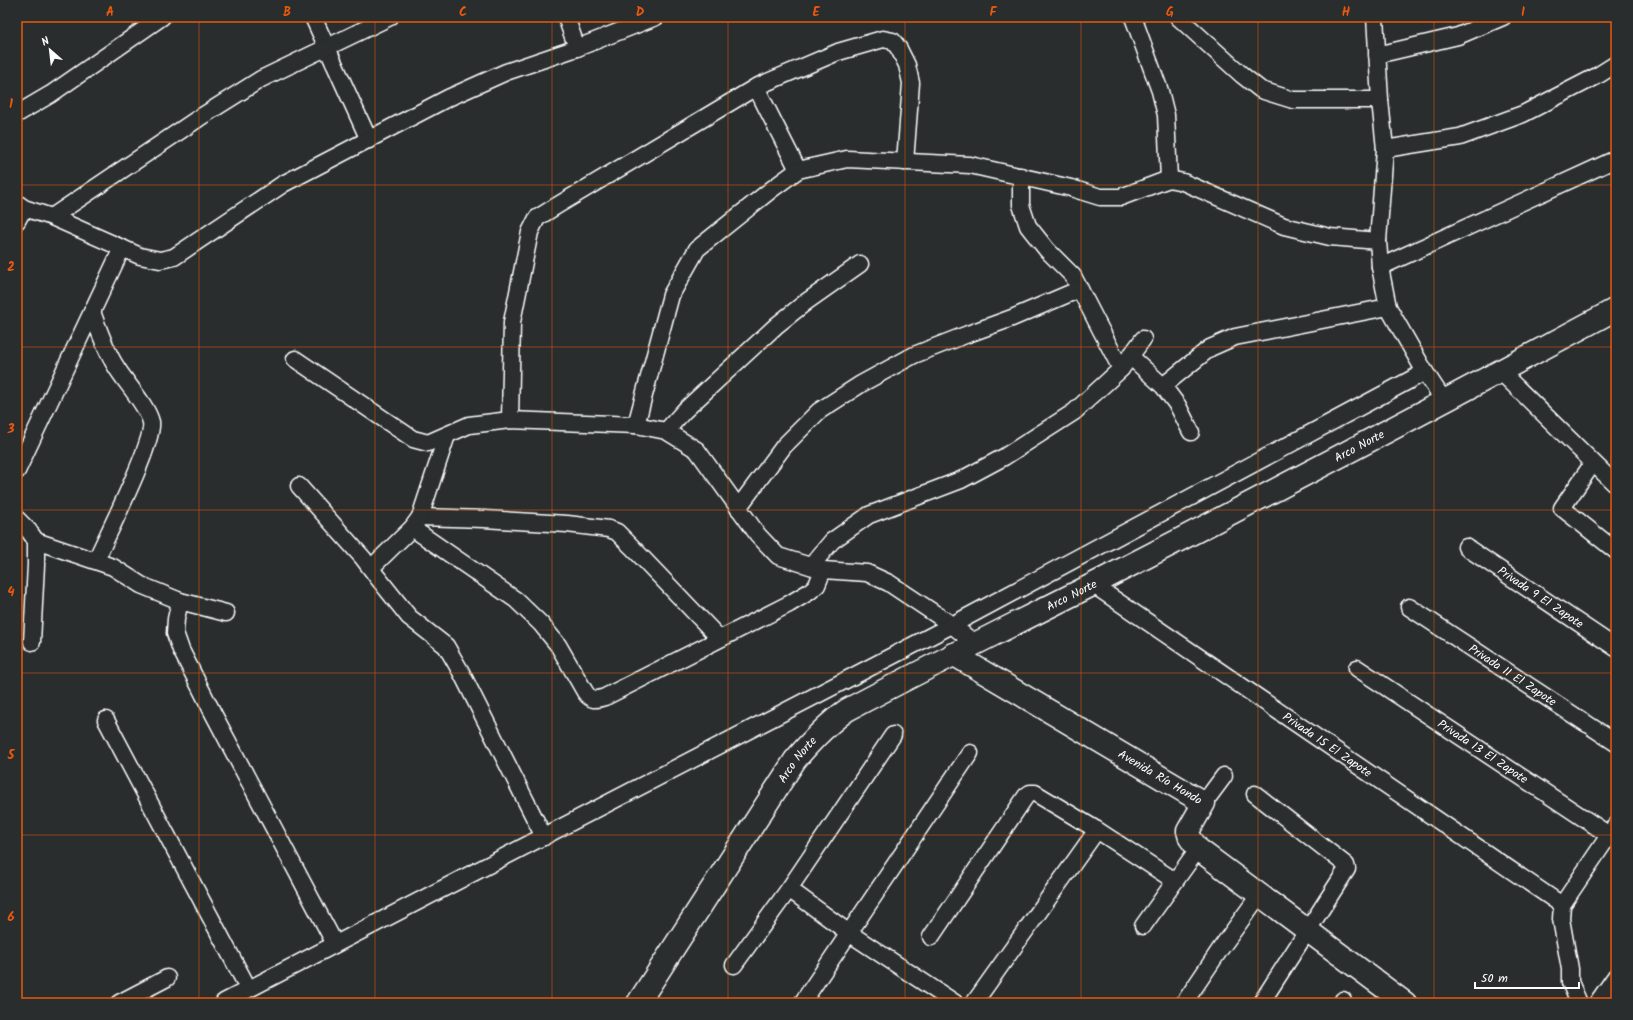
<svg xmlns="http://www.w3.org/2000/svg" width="1633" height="1020" font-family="Kalam,sans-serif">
<rect width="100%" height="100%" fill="#2a2d2e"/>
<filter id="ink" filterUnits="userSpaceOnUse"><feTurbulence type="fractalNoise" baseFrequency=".025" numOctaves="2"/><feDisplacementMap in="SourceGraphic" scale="8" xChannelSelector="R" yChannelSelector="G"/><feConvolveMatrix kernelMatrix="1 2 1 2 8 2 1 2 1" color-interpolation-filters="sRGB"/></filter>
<g filter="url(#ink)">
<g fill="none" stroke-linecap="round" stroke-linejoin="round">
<g stroke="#fff" stroke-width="19">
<g id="minor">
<path d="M313,17l56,123"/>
<path d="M566,17l11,31"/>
<path d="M1133,17l27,74 6,24 3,64"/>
<path d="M1178,17l64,58 19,15 32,10h87"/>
<path d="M1375,17l5,83 5,49 -7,92 2,26 8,40 37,65 19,29"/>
<path d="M1377,55l81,-19 45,-19"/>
<path d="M756,87l42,83"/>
<path d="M17,114l34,-20 111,-77"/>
<path d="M1385,149l75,-12 63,-23 74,-38 19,-12"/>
<path d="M1021,176v29l7,21 19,24 26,26 48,93"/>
<path d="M17,203l7,5 28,9 88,39 20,4 14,-3 109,-73 165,-86 58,-26 71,-24 79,-31"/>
<path d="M52,217l147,-99 62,-39 129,-62"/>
<path d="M17,221l7,-13"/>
<path d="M1380,267l236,-108"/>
<path d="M92,312c7,18 13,37 23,53 9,16 32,40 36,57 4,19 -45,116 -55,138"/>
<path d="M1130,356l33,30 15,20 13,26"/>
<path d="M295,359l118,80 15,4 41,-18 41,-5 126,5 30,6 31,19 61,85 20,21 45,14 44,3 22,10 63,42 22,18"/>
<path d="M1500,371l116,114"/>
<path d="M1163,386l47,-38 25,-11 153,-30"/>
<path d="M510,420l2,-98 18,-90 7,-14 21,-13 198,-118 82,-35 45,-13 10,2 6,8 8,16 4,18 -6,79"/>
<path d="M636,425l35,-130 26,-46 75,-60 26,-19 49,-11 123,6 101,23 29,9h21l48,-18 14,3 101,44 46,11 48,4"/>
<path d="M666,431l18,-20 93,-86 29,-23 54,-38"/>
<path d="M1593,463l-31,45 54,43"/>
<path d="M17,471l105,-223"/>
<path d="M299,486l64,72 15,20 31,39 37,29 15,26 83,165"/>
<path d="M738,508l46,-62 35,-35 42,-27 53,-29 54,-21 44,-16 68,-29"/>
<path d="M420,517l64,2 83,5 42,5 8,3 15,15 87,91"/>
<path d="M17,519l12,12 7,10v24l-4,77"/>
<path d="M412,528l104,72 25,24 17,21 27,47c6,9 11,8 20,5l184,-93 20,-12 8,-7 6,-15"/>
<path d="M36,541l77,26 28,18 39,16 46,12"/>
<path id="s1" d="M1466,547l150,101"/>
<path d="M811,566l21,-25 37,-26 92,-35 43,-23 70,-45 47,-43 22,-30"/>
<path d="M371,568l41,-40 8,-11 27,-82"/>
<path id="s2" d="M1092,584l470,321"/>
<path d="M180,601l-4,18 -1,14 6,17 33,65 121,229"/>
<path id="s3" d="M1409,607l207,136"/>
<path id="s4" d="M1357,668l252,167"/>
<path d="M106,720l142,268"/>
<path d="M1255,794l91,71 1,4 -86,134"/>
<path d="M1204,803l20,-27"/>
<path d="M789,889l60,44 106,70"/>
<path d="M1143,926l55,-77"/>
<path d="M931,937l95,-141 4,-3h5l62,37 78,51"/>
<path d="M734,965l55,-76 104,-154"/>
<path d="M224,1002l728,-377 473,-253"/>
<path d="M119,1003l48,-25"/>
<path d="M802,1003l168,-250"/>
<path d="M974,1003l123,-173"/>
<path d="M1184,1003l37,-55 39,-54"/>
<path d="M1342,1003l1,-3"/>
<path d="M1579,1003l-9,-21v-13l-9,-50 1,-14 54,-80"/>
<path d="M1597,1003l19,-27"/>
</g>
</g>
<g stroke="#fff" stroke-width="25">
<g id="secondary">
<path id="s5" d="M953,654l251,149 -16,28 2,7 8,11 207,154"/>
</g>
</g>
<g stroke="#fff" stroke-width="25">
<g id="primary">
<path id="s6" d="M638,1003l157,-243c16,-19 32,-36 52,-50 81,-43 163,-84 245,-125 175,-90 350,-182 524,-276"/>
</g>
</g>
<use href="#minor" stroke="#2a2d2e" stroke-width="16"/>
<use href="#secondary" stroke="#2a2d2e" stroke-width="22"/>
<use href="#primary" stroke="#2a2d2e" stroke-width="22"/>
</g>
</g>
<path fill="none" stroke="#e8590c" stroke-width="1" stroke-opacity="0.55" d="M199,17v986M375,17v986M552,17v986M728,17v986M905,17v986M1081,17v986M1258,17v986M1434,17v986M17,185h1599M17,347h1599M17,510h1599M17,673h1599M17,835h1599"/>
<g text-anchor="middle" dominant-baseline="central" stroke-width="3" stroke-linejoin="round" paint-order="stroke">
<g font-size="12" fill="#fff" stroke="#2a2d2e">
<text stroke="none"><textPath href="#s6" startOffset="938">Arco Norte</textPath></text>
<text stroke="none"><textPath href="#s6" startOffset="614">Arco Norte</textPath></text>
<text stroke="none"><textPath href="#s1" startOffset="90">Privada 9 El Zapote</textPath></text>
<text stroke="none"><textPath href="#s3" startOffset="124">Privada 11 El Zapote</textPath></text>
<text stroke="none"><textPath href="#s2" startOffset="285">Privada 15 El Zapote</textPath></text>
<text stroke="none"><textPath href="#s4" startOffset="151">Privada 13 El Zapote</textPath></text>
<text stroke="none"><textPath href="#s6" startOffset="291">Arco Norte</textPath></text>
<text stroke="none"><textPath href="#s5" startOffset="241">Avenida Río Hondo</textPath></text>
</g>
</g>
<rect width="1633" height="1020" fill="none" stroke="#2a2d2e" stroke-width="44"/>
<g transform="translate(50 50) rotate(332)" stroke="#2a2d2e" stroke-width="3" paint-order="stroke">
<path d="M0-3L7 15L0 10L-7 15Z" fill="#ffffff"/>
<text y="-6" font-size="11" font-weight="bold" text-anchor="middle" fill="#ffffff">N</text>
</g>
<path d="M1475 982v6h104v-6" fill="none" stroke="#ffffff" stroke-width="2"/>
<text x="1481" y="982" font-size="12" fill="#ffffff" stroke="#2a2d2e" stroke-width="3" paint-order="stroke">50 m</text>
<rect x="22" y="22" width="1589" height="976" fill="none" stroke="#e8590c" stroke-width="1.5"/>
<g font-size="13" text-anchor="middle" font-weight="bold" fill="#e8590c">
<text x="110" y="16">A</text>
<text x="287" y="16">B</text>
<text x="463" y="16">C</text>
<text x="640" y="16">D</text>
<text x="816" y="16">E</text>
<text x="993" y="16">F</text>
<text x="1170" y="16">G</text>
<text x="1346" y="16">H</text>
<text x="1523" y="16">I</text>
<text x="11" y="108">1</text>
<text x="11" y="271">2</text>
<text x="11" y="433">3</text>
<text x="11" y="596">4</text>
<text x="11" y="759">5</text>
<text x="11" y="921">6</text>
</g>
</svg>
